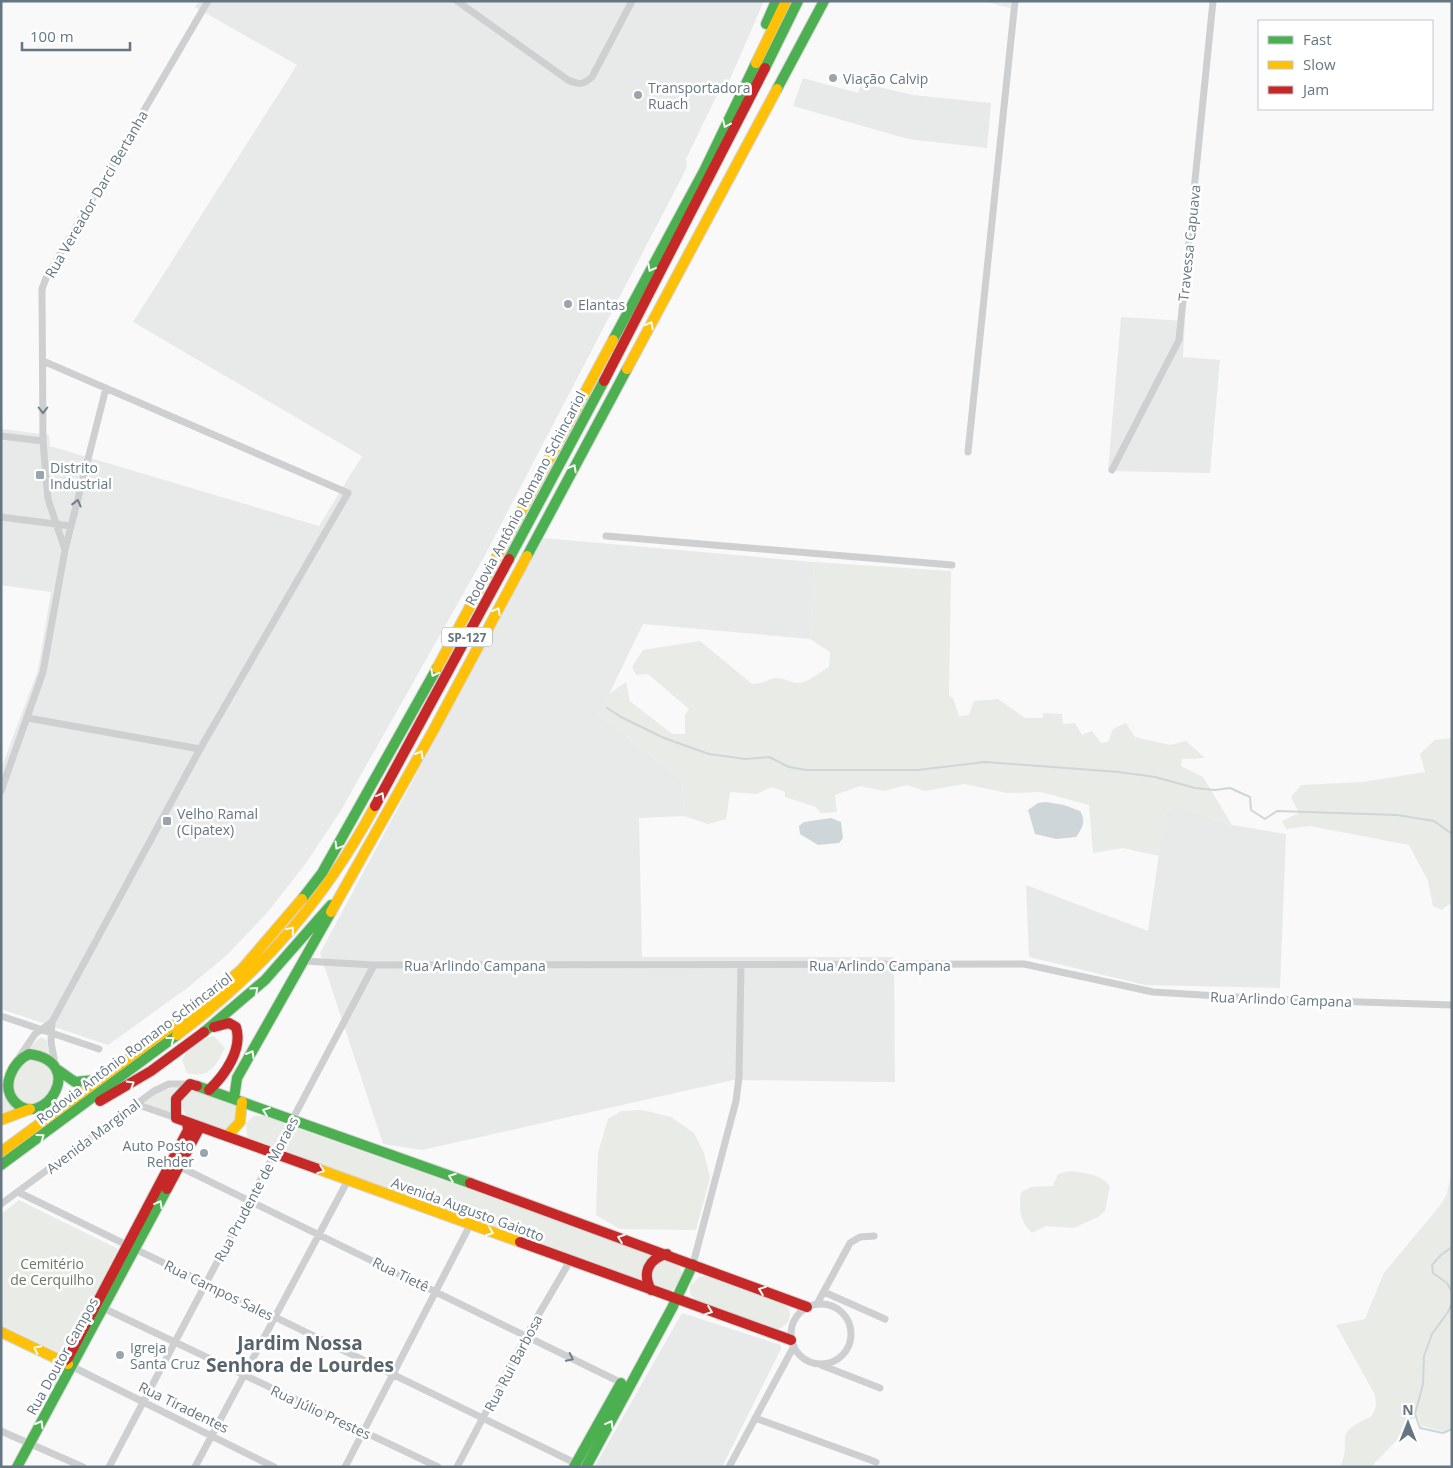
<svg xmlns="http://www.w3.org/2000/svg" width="1453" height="1468" font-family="'Open Sans',sans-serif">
<rect width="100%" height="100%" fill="#f9f9f9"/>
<path fill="#e8e9e9" d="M199,1h565l-40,92 -7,2 -31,64 1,7 -6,13 -197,378 -144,255 -34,51 -39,50 -40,42 -41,34 -78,56 -107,-36v-240l37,-99 13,-78 -50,-7v-173l2,17 46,6 1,11 269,80 43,-70 -229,-134 164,-257 -102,-58z
M803,78l55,15 4,-10 51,12 78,8 -4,45 -79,-9 -115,-33z
M1121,317l64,4 -2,36 37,3 -10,113 -102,-2z
M543,538l271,24 -4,77 -167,-15 -44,91 83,65 2,36 -45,2 3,139h252l1,125 -162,-2 -311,70 -39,-6 -63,-191z
M1179,805l8,5 45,15 54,9 -6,154 -135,-3 -116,-28 -3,-72 122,46 17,-119z
M682,1313l99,32v4l-59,118 -127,-1z"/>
<path fill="#e8ebe6" d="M983,1h28l-1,7z
M814,562l137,9 -2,125 4,2 6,18 10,-1 5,-14 24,-2 27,19h18v-5l19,1 1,10 12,-1 7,12 10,-4 9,12 7,-1 5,-13 13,-6 9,14 35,8 16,-4 19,17 -23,1 -1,7 22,11 29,48 -45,-15 -8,-5 -14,7 -6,44 -36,-8 -30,5 -4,-48 -48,-13 -34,1 -43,-9 -39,7 -18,-6 -23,6 -24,-5 -25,9 2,17 -17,1 -4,-6 -31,-10v-5l-14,-5 -14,7 -27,-2 -4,27 -18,5 -24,-8 -2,-36 -83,-65 10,-21 17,-12 4,19 42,33h13v-19l4,-6 -41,-35 -12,1 -4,-8 11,-17 57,-9 52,43c11,0 14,-4 23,-6 7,-1 16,5 23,5 8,1 22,-11 31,-16l1,-15 -20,-13z
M1452,738v164l-10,8 -9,-4 -5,-25 -19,-36 -99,-19 -24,3 -4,-8 17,-8 -8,-16 10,-12 62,-3 62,-10 -5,-18 15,-14z
M214,1036l11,12c-9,18 -15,31 -38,25l-5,-13c4,-11 20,-22 32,-24z
M41,1037l5,3 4,16 -20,-4 -2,-4z
M39,1057l13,8c2,25 -2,39 -29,39l-11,-10 -1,-17 11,-17z
M172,1088h9l-9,26 -28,-11 15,-12z
M195,1090l5,1 37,14 3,8 -11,17c-17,-2 -50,-7 -47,-30l7,-7z
M6,1094l12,15 -17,7v-13z
M642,1110l29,7 23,16 10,20 6,25 -14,52 -76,-1 -24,-14 2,-62 10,-34 13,-8z
M254,1116c11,-1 25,2 32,10l-12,22 -27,-11 -1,-14z
M296,1128l355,126 -10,15v14l-354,-129 -2,-7z
M1070,1171c15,2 30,3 40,15l-5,25 -7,6 -24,11 -28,-2 -14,7c-13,-13 -13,-23 -11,-41l10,-5 22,-1 5,-12z
M1452,1171v257l-9,3 -22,-5 -3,-9 -11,4 -11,20 -25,26h-31c14,-31 -11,-31 32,-51l4,-10 -1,-11 -39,-70 29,-6 19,-46 58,-70 5,-10z
M19,1200l99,49 -51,103h-9l-57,-27v-111z
M652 1276a15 15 0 1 1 30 0a15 15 0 1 1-30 0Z
M706,1276l77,27 6,6c3,10 -3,20 -14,20l-79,-29 -6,-6v-8l9,-9z"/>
<path fill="#ced6d9" d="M1046,802l18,3 16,6c6,9 3,17 -4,26l-20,2 -21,-5 -7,-24 10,-7z
M831,818l10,4 2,16 -4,5 -21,2 -18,-11 -1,-8 5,-4z"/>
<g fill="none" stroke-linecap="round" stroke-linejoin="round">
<path stroke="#ced6d9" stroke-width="2" d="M607,708l14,9 43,21 45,16 36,5 24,-2 20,10 17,3h112l67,-8 134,10 36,5 40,11 20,2 15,-2 20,9 1,13 14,9 12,-8 120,4 37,6 18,13
M1452,1247l-11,8 -9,10 1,8 14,10 5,9
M1452,1303l-4,9 -16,22 -8,22 -1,28 -8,30 5,14 23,5 9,-4"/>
<g stroke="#d5d6d7" stroke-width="12">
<path id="fast" d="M766,24l10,-23
M765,68l33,-67
M777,89l47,-88
M613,340l92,-171 51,-106
M527,556l100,-187
M509,559l95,-178
M302,899l20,-26 115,-205
M204,1032l61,-52 66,-75
M29,1054c60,8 14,77 -14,48 -15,-16 -2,-40 14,-48z
M58,1070l17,12 20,-2
M197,1086l273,97
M234,1099l3,-21 94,-166
M1,1165l176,-130
M17,1467l150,-278
M574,1467l47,-84
M586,1467l86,-159 21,-44"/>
</g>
<g stroke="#d5d6d7" stroke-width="12">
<path id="slow" d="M756,63l30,-62
M627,369l150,-280
M437,668l176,-328
M331,912l102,-181 94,-175
M177,1035c85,-63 148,-136 198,-229
M1,1120l29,-11
M227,1136l13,-14 2,-20
M1,1152l197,-145 44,-38 60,-70
M318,1169l202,73
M1,1332l67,32"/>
</g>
<g stroke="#d5d6d7" stroke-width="12">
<path id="jam" d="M604,381l161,-313
M375,806l134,-247
M197,1086l-7,-2 -14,15v19l142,51
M209,1090c16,-15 34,-41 27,-63l-7,-4 -15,4
M100,1101l51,-30 53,-39
M470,1183l337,124
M167,1189l33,-62
M520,1242l271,98
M651,1290c-9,-17 -3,-31 16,-36
M63,1362l5,-4 120,-228 -1,-8"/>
</g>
<path stroke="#cecfd0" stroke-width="7" d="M457,1l111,79c11,5 15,5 24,-3l40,-76
M43,361l305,132 -148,256 -148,273 -1,20 4,22
M1,436l42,5
M968,452l47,-451
M1112,470l67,-130 34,-339
M1,517l70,9
M606,536l346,29
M65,550l-17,-51 -5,-58 -1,-152 4,-11 162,-277
M28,718l172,31
M1,791l42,-119 22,-122 41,-162
M304,961l70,4 650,-1 129,28 115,7 184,6
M1,1016l98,33
M18,1059l17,-25 17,-12
M136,1104l40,14
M176,1165l448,219
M18,1192l561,273
M1,1204l153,-113 15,-7h21
M693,1264l43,-163 3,-24 2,-112
M824,1292l61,27
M817,1304l33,-61 10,-6 14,-1
M791 1334a30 30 0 1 1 60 0a30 30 0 1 1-60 0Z
M101,1307l337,160
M821,1365l59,23
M73,1367l201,100
M755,1418l121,44
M1,1431l82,36
M109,1467l265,-502
M195,1467l153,-287
M345,1467l125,-242
M457,1467l69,-131 44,-75
M729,1467l65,-121"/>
<use href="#fast" stroke="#4caf50" stroke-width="10"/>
<use href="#slow" stroke="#ffc107" stroke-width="10"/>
<use href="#jam" stroke="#c62828" stroke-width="10"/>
</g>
<defs><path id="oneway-chevron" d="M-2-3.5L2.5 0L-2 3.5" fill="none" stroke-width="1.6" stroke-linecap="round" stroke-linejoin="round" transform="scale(1.25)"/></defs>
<g stroke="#f6fbf6">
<use href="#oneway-chevron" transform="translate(726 124) rotate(115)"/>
<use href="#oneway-chevron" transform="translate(651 268) rotate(118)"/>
<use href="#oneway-chevron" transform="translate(650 325) rotate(-62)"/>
<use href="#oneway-chevron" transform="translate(573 468) rotate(-62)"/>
<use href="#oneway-chevron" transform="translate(497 611) rotate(-62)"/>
<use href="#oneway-chevron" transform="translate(434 673) rotate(118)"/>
<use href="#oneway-chevron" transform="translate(420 754) rotate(-61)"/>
<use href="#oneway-chevron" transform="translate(381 796) rotate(-61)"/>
<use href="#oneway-chevron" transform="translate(338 846) rotate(121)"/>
<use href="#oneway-chevron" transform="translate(291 930) rotate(-50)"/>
<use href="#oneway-chevron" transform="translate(255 990) rotate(-42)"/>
<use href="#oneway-chevron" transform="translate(171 1040) rotate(-37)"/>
<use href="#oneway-chevron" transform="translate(251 1054) rotate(-60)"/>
<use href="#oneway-chevron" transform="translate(131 1084) rotate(-31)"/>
<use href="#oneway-chevron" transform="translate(266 1111) rotate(-160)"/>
<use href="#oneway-chevron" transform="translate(41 1137) rotate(-36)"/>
<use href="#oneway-chevron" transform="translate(321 1170) rotate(20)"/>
<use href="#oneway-chevron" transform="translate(452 1177) rotate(-160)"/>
<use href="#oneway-chevron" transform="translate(159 1204) rotate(-62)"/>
<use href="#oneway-chevron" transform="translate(490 1232) rotate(20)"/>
<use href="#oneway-chevron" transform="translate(621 1238) rotate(-160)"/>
<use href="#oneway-chevron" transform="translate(762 1290) rotate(-159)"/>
<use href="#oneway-chevron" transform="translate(709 1311) rotate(20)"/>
<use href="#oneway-chevron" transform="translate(37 1349) rotate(-154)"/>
<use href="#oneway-chevron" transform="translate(40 1424) rotate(-60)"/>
<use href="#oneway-chevron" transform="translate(610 1424) rotate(-61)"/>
</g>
<g stroke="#707f8b">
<use href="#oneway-chevron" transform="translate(43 410) rotate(90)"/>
<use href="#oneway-chevron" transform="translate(77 503) rotate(-76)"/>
<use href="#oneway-chevron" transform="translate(570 1358) rotate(26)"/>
</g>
<g fill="#99a4ac" stroke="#fff" stroke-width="2">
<circle cx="833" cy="78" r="5"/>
<circle cx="638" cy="95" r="5"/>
<circle cx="568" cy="304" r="5"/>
<rect x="35" y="470" width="10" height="10" rx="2.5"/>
<rect x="162" y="816" width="10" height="10" rx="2.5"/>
<circle cx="204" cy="1153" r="5"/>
<circle cx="120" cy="1355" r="5"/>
</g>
<g text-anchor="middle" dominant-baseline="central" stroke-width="5" stroke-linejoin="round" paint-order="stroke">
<rect fill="#fff" stroke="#939fa8" stroke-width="1" x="442" y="627.5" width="50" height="19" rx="4"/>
<g font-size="12" font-weight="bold" fill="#657683">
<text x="467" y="637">SP-127</text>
</g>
<g font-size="14" fill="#657683" stroke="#fff" text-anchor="start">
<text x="843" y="78">Viação Calvip</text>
<text x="648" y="87">Transportadora<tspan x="648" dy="16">Ruach</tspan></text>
<text x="578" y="304">Elantas</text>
<text x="50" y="467">Distrito<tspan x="50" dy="16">Industrial</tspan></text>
<text x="177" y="813">Velho Ramal<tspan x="177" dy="16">(Cipatex)</tspan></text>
<text x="194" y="1145" text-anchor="end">Auto Posto<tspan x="194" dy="16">Rehder</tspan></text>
<text x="130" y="1347">Igreja<tspan x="130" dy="16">Santa Cruz</tspan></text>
</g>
<g font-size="14" fill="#657683" stroke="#fff">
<text transform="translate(96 194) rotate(-60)">Rua Vereador Darci Bertanha</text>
<text transform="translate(1189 243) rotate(-84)">Travessa Capuava</text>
<text transform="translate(525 498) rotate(-62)">Rodovia Antônio Romano Schincariol</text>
<text x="475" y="965">Rua Arlindo Campana</text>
<text x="880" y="965">Rua Arlindo Campana</text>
<text transform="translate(1281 999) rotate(2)">Rua Arlindo Campana</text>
<text transform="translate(134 1048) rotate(-37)">Rodovia Antônio Romano Schincariol</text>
<text transform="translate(93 1136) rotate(-37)">Avenida Marginal</text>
<text transform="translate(256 1189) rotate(-62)">Rua Prudente de Moraes</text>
<text transform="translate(468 1209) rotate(20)">Avenida Augusto Gaiotto</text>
<text transform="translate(401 1274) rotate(26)">Rua Tietê</text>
<text transform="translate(219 1290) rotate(26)">Rua Campos Sales</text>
<text transform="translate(62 1356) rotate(-61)">Rua Doutor Campos</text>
<text transform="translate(513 1363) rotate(-62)">Rua Rui Barbosa</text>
<text transform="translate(184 1407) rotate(26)">Rua Tiradentes</text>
<text transform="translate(321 1412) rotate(25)">Rua Júlio Prestes</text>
</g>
<g font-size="14" fill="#687a64" stroke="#fff">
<text x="52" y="1263">Cemitério<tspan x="52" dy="16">de Cerquilho</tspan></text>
</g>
<g font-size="19" font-weight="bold" fill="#57646e" stroke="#fff">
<text x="300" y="1343">Jardim Nossa<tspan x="300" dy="22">Senhora de Lourdes</tspan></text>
</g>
</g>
<rect width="1453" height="1468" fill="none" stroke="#657683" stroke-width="5"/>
<rect x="1258" y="20" width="175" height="90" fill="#ffffff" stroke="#c1c8cd"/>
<rect x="1268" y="36" width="25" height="8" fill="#4caf50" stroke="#c1c8cd"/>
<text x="1303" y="45" font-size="15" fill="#657683">Fast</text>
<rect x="1268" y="61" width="25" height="8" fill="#ffc107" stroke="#c1c8cd"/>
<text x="1303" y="70" font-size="15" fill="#657683">Slow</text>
<rect x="1268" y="86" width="25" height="8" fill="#c62828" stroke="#c1c8cd"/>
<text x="1303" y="95" font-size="15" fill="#657683">Jam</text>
<g transform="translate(1408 1423)" stroke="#ffffff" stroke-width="4" paint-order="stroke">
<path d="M0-4L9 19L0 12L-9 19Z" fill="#657683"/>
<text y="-8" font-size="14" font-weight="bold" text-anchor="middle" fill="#657683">N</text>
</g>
<path d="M22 42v8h108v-8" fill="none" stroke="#657683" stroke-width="2.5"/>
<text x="30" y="42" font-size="15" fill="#657683" stroke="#ffffff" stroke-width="4" paint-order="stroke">100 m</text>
</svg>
